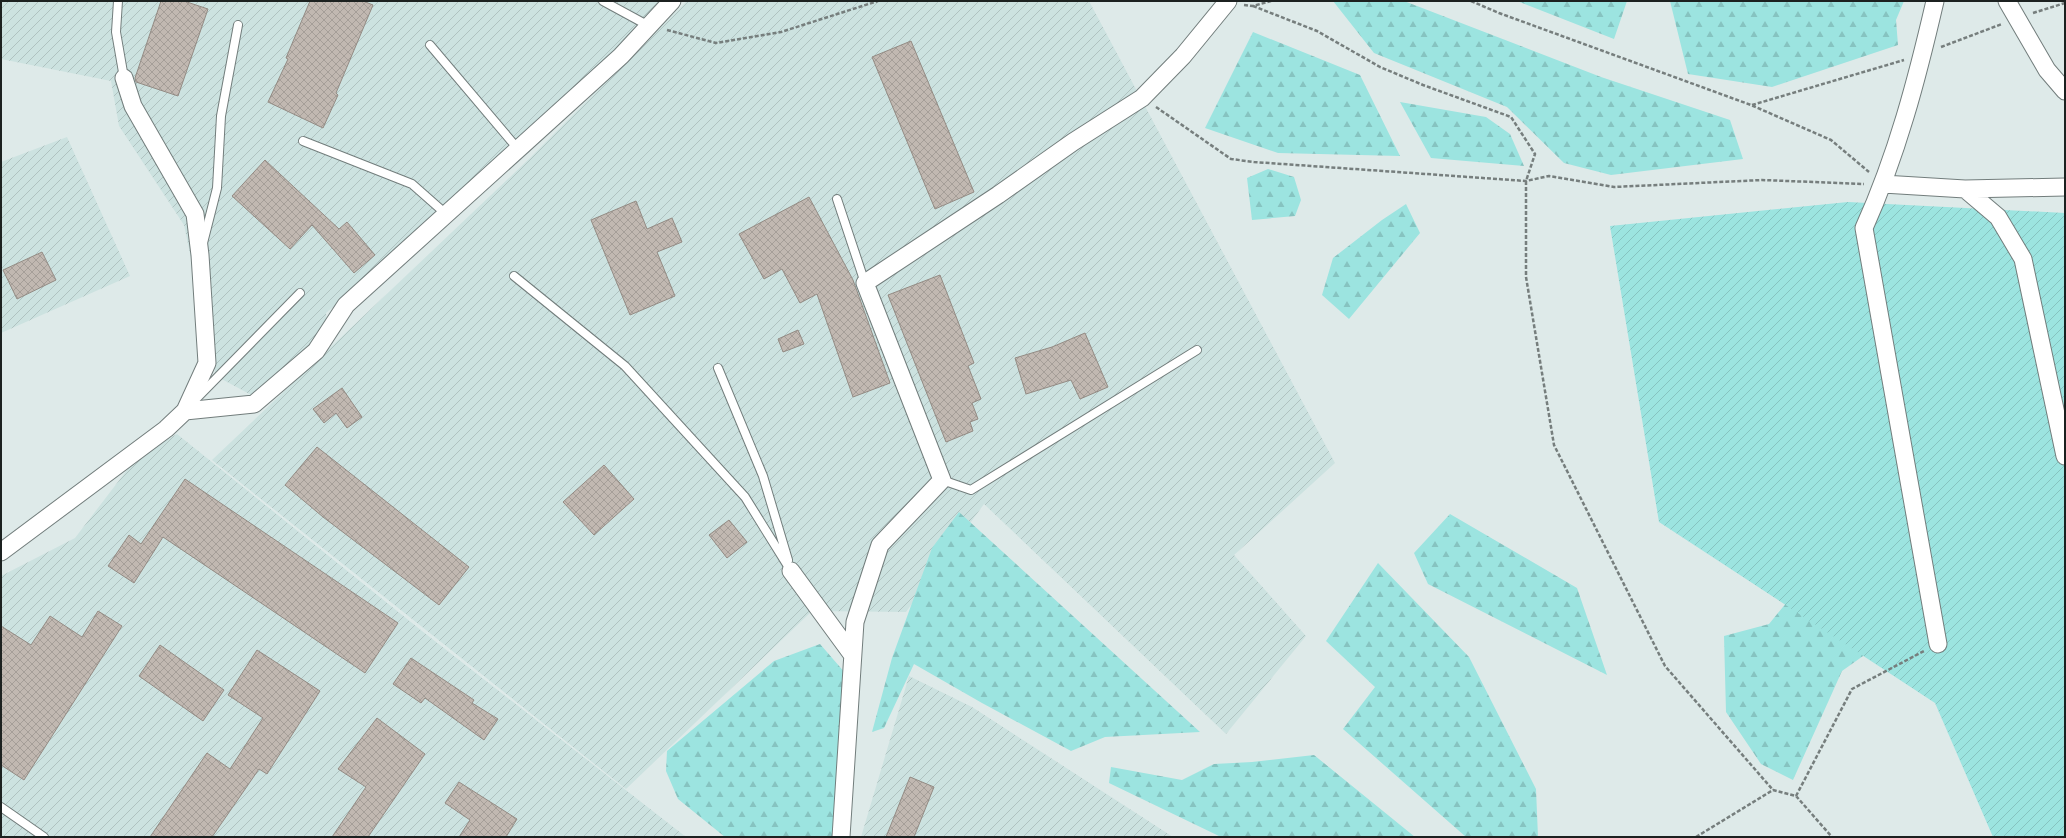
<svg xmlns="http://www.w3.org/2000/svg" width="2066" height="838" font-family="'DejaVu Sans',sans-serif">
<defs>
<pattern id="industrial-furrows" width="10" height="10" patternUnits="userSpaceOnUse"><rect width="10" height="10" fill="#cce2e0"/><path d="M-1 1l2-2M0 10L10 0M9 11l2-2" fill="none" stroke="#afc2c0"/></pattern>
<pattern id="forest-firs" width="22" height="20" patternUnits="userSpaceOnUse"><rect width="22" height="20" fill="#9ce4e0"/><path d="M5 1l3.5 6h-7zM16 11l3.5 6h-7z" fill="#86c3c0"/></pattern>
<pattern id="garden-furrows" width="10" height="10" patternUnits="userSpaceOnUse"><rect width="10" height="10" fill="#9ce4e0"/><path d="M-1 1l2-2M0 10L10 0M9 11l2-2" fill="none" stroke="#86c3c0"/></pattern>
<pattern id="building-cross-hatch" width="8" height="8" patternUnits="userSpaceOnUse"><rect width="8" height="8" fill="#c1b8b1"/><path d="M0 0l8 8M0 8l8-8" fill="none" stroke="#a59e98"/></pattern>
</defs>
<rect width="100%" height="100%" fill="#deeae9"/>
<path fill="url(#industrial-furrows)" d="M1,1h661l-35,39 -85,84 -216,189 1,12 -18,27 -54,45 -39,-21 -32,-151 -65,-99 -8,-45 -110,-22z
M687,1h402l246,462 -101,92 72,81 -80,98 -242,-230 -78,108 -94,-1 -186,178 -414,-329 318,-302z
M67,137l63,139 -129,57v-171z
M177,434l245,197 264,206h-685v-261l74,-38 62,-81z
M909,676l63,31 201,130h-312z"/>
<path fill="url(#forest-firs)" d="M1333,1h71l197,76 129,43 13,39 -132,16 -47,-12 -57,-56 -133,-54z
M1517,1h110l-13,38z
M1670,1h234l-8,19 2,25 -126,42 -84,-13z
M1253,32l107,43 40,81 -122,-3 -73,-25z
M1400,102l86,15 24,17 14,32 -93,-8z
M1268,169l26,8 7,23 -6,16 -43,4 -5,-42z
M1406,204l14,29 -71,86 -27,-24 11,-37 49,-38z
M959,512l241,220 -95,5 -34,14 -89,-48 -68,-39 -30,64 -12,4 20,-74 40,-110z
M1450,514l127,74 30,87 -179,-91 -14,-31z
M1828,552l80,72 -66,47 -49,109 -32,-16 -35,-52 -2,-76 45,-12z
M1378,563l91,94 67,132 2,48h-72l-123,-108 32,-42 -49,-46z
M820,644l26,30 -6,150 -8,13h-107l-47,-38 -12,-28 1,-20 107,-90z
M1314,755l101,82h-194l-112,-54 2,-16 71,13 32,-16 38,-2z"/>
<path fill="url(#garden-furrows)" d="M1848,202l217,11v624h-72l-58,-134 -276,-181 -49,-296z"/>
<path fill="url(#building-cross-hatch)" stroke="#938b84" d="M161,1h23l24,8 -30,87 -42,-14 -1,-4z
M310,1h53l10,4 -37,88 2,2 -15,33 -55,-26 20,-43 -2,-1z
M911,41l63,151 -39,17 -63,-152z
M265,160l74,69 8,-7 28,33 -21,18 -42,-48 -22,24 -58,-53z
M809,197l44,83 37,103 -37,14 -36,-103 -17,9 -18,-34 -18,10 -25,-45z
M636,201l11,28 25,-11 10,24 -25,10 18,44 -45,19 -39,-95z
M42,252l14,28 -39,19 -14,-29z
M940,275l34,88 -6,3 13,33 -9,4 6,16 -8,3 3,9 -27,11 -58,-147z
M798,330l6,14 -21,8 -5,-13z
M1085,333l23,54 -28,12 -9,-19 -45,14 -11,-36 37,-11z
M342,388l20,29 -15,11 -11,-15 -12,10 -11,-14z
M317,447l152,120 -30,38 -116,-88 -38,-32z
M604,465l30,34 -40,36 -31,-33z
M185,479l213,144 -33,50 -202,-136 -29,46 -26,-17 21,-31 12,9z
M729,520l18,22 -20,16 -18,-23z
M98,611l24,15 -98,154 -23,-15v-139l30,19 19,-29 32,21z
M160,645l64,45 -21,31 -64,-45z
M257,650l63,41 -53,83 -8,-5 -47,68h-62l57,-84 23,16 33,-51 -35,-23z
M411,658l63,42 -2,3 26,16 -14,21 -59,-42 -4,5 -28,-19z
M377,718l48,36 -57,83h-36l34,-50 -28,-18z
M910,777l24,10 -20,50h-28z
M459,782l58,37 -11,18h-47l11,-17 -25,-17z"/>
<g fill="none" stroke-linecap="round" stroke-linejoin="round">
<g stroke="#727d7c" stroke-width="10">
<path id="lane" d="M118,1l-2,31 8,46
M603,1l46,25
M430,45l88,104
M303,141l109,43 34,30
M837,199l28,84
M203,243l14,-55 4,-72 17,-91
M514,276l111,90 120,131 46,74
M718,368l45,108 25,84
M196,399l104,-106
M942,480l29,10 226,-140
M1,807l43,30"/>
</g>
<g stroke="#727d7c" stroke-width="19">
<path id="street" d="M1935,1c-18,78 -38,154 -71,227l74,416
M2007,1l40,69 18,21
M124,78l9,28 62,108 5,41 7,108 -22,48
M1883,184l82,5 100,-2
M1965,189l33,28 25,42 42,197
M1,552l165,-123 19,-18 69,-7 62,-53 30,-46 275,-249 51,-55
M791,571l60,82
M841,837l14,-215 25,-77 62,-65 -77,-197 133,-88 75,-53 69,-44 41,-42 45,-55"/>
</g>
<path stroke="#767e7d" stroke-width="2.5" stroke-dasharray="4 2" stroke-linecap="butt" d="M1471,1l28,12 252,92 80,35 38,32
M1244,5l9,1 18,-5
M1253,6l64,25 63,36 43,18 88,32 24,37 -9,27v96l28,168 111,221 108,124
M2033,13l32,-10
M667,30l49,13 65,-11 97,-31
M1941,47l61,-23
M1752,105l152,-45
M1156,107l75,52 23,3 272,19 23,-5 65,11 148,-7 102,4
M1796,796l56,-107 72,-38
M1696,837l77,-47 23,6 36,41"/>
<use href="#lane" stroke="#fff" stroke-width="8"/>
<use href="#street" stroke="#fff" stroke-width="17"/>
</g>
<rect width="2066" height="838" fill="none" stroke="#1c2120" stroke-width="4"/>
</svg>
